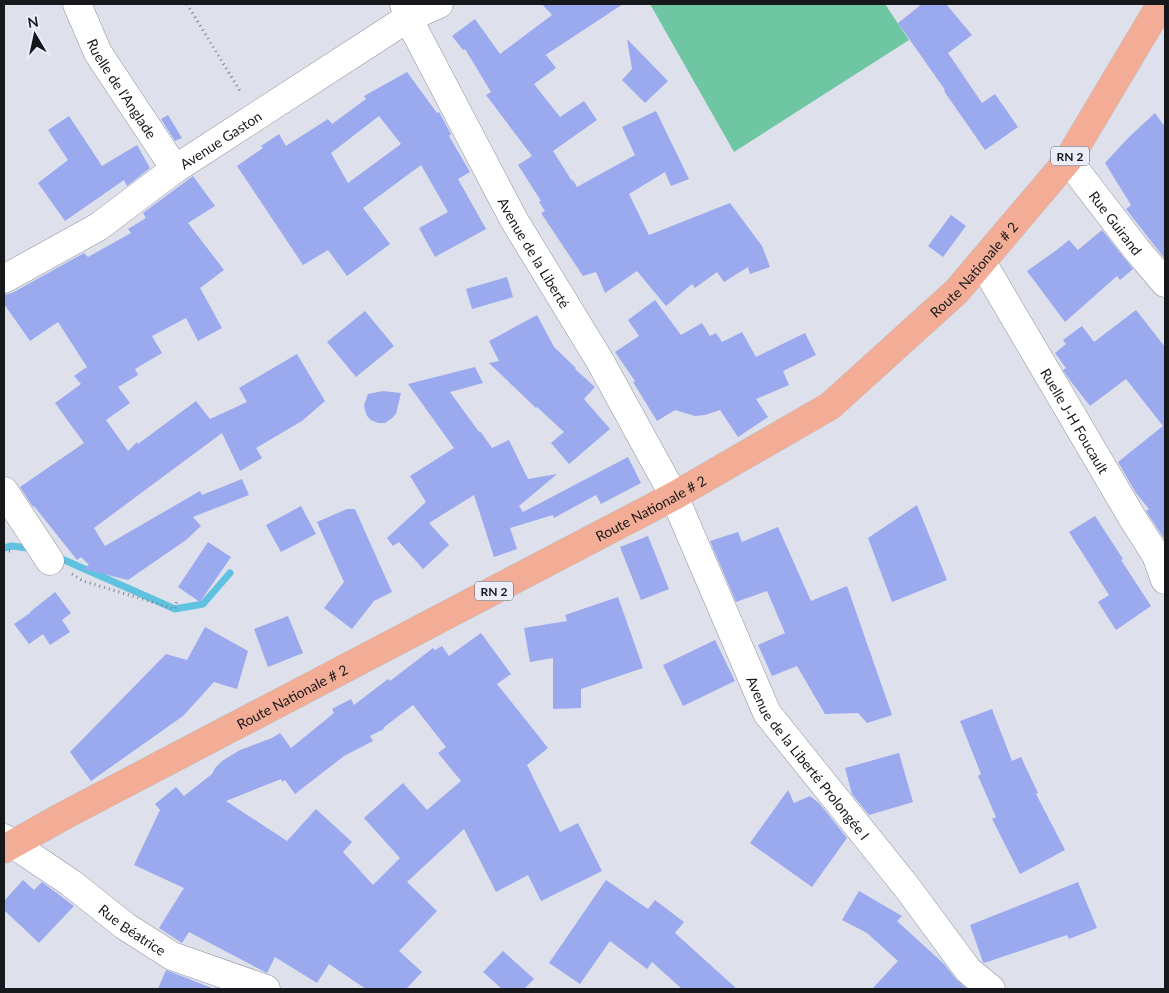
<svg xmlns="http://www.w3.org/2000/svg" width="1169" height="993" font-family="Lato,sans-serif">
<rect width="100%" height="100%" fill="#dee1ec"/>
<path fill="#6fc6a2" d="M650,4h235l24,36 -175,112z"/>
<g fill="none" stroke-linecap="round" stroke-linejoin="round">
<path stroke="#60c2e1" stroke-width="7" d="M4,548l8,-2 15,2
M62,559l113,50 28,-5 27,-31"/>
</g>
<path fill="#9ba9ee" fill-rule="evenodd" d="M542,4h81l-79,52 2,-1 10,13 -22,16 26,33 24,-16 13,19 -44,31 19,30 1,-1 4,7 58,-32 -13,-28 34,-16 33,68 -18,7 -6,-14 -36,22 20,41 81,-32 32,43 8,21 -20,7 -2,-7 -24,15 -7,-10 -22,16 -3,-4 -26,22 -29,-35 -32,22 -9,-21 -13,4 -42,-63 4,-2 -6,-9 2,-1 -23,-36 14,-9 -46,-61 5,-3 -26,-43 -2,1 -11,-14 23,-17 25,35 52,-39z
M922,4h24l26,31 -24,18 34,50 13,-9 23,33 -33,23 -41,-59 1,-1 -47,-67z
M627,39l41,42 -23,22 -23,-23 10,-11z
M407,72l30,41 2,-1 12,22 -2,2 21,36 -12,7 28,50 -51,28 -16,-29 29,-16 -27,-47 -58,43 27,36 -43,32 -19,-26 -25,15 -66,-99 26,-18 -2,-2 18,-12 7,12 42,-27 4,5 34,-25 -2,-3zM379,116l22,28 -53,39 -17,-30z
M1155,113l10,14v132l-39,-50 5,-4 -26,-42 23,-25z
M168,115l14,23 -7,3 -14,-22z
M69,116l33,50 35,-21 13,23 -23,18 -3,-6 -59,41 -27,-38 30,-23 -20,-30z
M193,176l22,30 -27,17 36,47 -24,18 22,40 -24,13 -12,-23 -34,18 10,17 -27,16 3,6 -20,12 12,16 -24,17 22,31 9,-9 1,2 58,-43 14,18 37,-17 -8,-14 58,-34 28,47 -23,20 -46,27 6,10 -22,13 -18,-38 -128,95 11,18 95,-55 2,4 40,-16 7,16 -56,22 8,9 -15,14 -58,40 -45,-11 6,-4 -8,-8 -4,3 -43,-54 -1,1 -13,-20 64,-44 -29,-40 26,-19 -7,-8 13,-9 -29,-45 -28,19 -26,-37v-9l8,-2 72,-40 4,4 43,-24 -3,-4 18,-11 -3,-5z
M951,215l15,11 -23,31 -15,-11z
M1102,230l31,39 -13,11 -3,-4 -52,46 -38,-51 31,-22 11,-9 9,10z
M507,277l6,20 -41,12 -6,-20z
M655,300l26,35 21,-12 8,13 6,-3 6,9 20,-10 14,25 49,-24 11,22 -33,16 6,14 -33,14 12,18 -30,20 -18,-27 -15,5 -10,1 -20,-6 -18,11 -24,-39 2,-1 -20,-29 24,-16 -11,-16z
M1136,310l29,37v193l-19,-29 3,-2 -13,-16 -18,-31 45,-36 -37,-47 -36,27 -21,-27 -6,-9 3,-2 -11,-15 11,-9 -3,-4 19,-14 12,16z
M365,311l29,35 -38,31 -29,-35z
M537,315l17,32 22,21 -1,1 20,18 -11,12 26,30 -41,35 -18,-21 13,-11 -27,-25 -1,1 -47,-45 10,-2 -10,-20z
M475,367l8,16 -33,9 29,40 1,-1 12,17 17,-8 19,39 29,-5 -38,32 4,6 105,-55 13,26 -40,21 -5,-9 -42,23 -1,-3 -43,13 7,21 -23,8 -20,-62 -45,28 20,22 -26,24 -24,-27 -6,4 -6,-8 39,-36 -16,-26 44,-28 -46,-64z
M383,391l18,2 -5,21 -5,5 -6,4h-7l-7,-3 -4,-4 -2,-6 -1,-5 4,-11z
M917,505l30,75 -55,22 -24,-64z
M301,506l15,28 -35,18 -15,-27z
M347,509h8l37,83 -18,9 -22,28 -28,-21 20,-26 -27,-60z
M1095,516l28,43 -2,1 30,46 -35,24 -18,-28 11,-7 -40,-63z
M778,527l33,74 36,-15 45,129 -25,8 -9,-10 -33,1 -28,-48 -25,10 -14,-31 27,-12 -18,-42 -31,11 -26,-61 28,-9 4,10z
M648,536l21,53 -28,11 -21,-53z
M208,542l23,15 -31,45 -22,-15z
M55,592l16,21 -9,7 8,12 -20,13 -7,-11 -14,10 -15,-20 16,-11v-1z
M618,597l25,71 -62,21v19l-28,1v-51l-23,4 -6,-34 43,-7 -2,-6z
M288,616l15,37 -35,14 -14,-38z
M205,627l43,24 -11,38 -23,-7 -31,34 -92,65 -21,-29 96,-98 21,6z
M481,633l30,41 -14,10 51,64 -21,17 33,67 18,-9 24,48 -61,30 -13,-26 -32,17 -32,-63 -57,53 30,29 -38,40 23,21 -16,17h-40l-37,-25 -12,19 -42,-26 -8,16 -78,-41 -7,11 -23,-15 25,-40 -50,-23 26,-55 -5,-6 21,-17 8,9 28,-22 3,-6 7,-7 18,-11 32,-12 8,-5 11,15 43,-35 -2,-4 19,-10 3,6 34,-26 2,2 43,-33 2,2 7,-4 7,10zM413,705l33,42 -8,6 23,28 -34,29 -24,-27 -39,35 36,40 -27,27 -30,-33 9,-10 -36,-33 -29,32 -61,-40 55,-22 1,3 3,-2 10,14 49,-38 29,-15 -3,-5 14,-7 -1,-1z
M715,640l20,41 -52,25 -20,-41z
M992,709l20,52 9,-4 17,36 -2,1 29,56 -45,24 -28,-55 4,-2 -18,-41 3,-2 -21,-53z
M899,753l14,49 -44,13 -17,-21 -7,-26z
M788,790l6,13 16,-7 9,7 28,35 -35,49 -62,-44z
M23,880l11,10 8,-8 32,24 -35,37 -35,-33v-9z
M606,880l42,29 7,-9 29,22 -9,11 62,56h-55l-30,-27 -5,7 -37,-28 -30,43 -31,-21z
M1078,882l19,46 -28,11 -2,-4 -83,28 -1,-1 -13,-37z
M859,891l43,25 -5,5 47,43 12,15 11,10h-95l26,-28 -31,-28 -25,-13z
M503,951l31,28 -10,10h-22l-19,-17z
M166,970l23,9 25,10h-56z"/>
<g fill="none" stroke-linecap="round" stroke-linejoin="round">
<g stroke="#8f929b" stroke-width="29">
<g id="minor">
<path id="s1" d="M77,4l21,49 77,116"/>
<path id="s2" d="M404,4l4,14 106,202 86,141 74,135 93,217 142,177 59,80 23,19"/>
<path id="s3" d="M1068,160l69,90 28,33"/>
<path id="s4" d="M982,262l151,257 23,36 9,25"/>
<path id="s5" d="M4,279l94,-52 77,-58 233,-151 31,-14"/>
<path d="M4,491l46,70"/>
<path id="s6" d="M4,838l67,45 54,43 47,30 94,33"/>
</g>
</g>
<g stroke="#bebebf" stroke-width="29">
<g id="major">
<path id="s7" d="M4,849l63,-35 607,-318 156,-90 127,-115 111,-131 93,-156"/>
</g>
</g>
<path stroke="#80838a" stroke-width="3" stroke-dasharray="1 4" stroke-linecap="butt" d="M187,4l53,87
M4,551h9
M72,574l11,7 92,28 2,-9"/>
<use href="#minor" stroke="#fff" stroke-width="28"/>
<use href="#major" stroke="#f3ad96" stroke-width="28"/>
</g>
<g text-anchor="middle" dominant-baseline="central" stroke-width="4" stroke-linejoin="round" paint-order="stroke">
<g fill="#ebeef9" stroke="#57585e" stroke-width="1">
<rect x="1051" y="146.5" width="38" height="19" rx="4"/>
<rect x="475" y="581.5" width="38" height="19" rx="4"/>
</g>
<g font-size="12" font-weight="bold" fill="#17181b">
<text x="1070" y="156">RN 2</text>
<text x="494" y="591">RN 2</text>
</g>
<g font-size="14" fill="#17181b" stroke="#ebeef9">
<text stroke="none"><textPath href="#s1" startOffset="96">Ruelle de l'Anglade</textPath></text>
<text stroke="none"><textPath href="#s5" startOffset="258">Avenue Gaston</textPath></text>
<text stroke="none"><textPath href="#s3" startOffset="79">Rue Guirand</textPath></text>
<text stroke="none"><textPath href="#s2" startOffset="281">Avenue de la Liberté</textPath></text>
<text stroke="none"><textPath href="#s7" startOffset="1136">Route Nationale # 2</textPath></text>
<text stroke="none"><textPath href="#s4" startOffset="184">Ruelle J-H Foucault</textPath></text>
<text stroke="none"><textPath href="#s7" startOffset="731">Route Nationale # 2</textPath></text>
<text stroke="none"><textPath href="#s7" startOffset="326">Route Nationale # 2</textPath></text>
<text stroke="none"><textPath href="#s2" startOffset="858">Avenue de la Liberté Prolongée I</textPath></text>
<text stroke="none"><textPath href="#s6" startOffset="158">Rue Béatrice</textPath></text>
</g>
</g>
<rect width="1169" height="993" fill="none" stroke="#17181b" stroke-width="10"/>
<g transform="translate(35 35) rotate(351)" stroke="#ebeef9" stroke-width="4" paint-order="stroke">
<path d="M0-4L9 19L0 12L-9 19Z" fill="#17181b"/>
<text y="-8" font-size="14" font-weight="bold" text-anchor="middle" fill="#17181b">N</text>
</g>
</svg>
